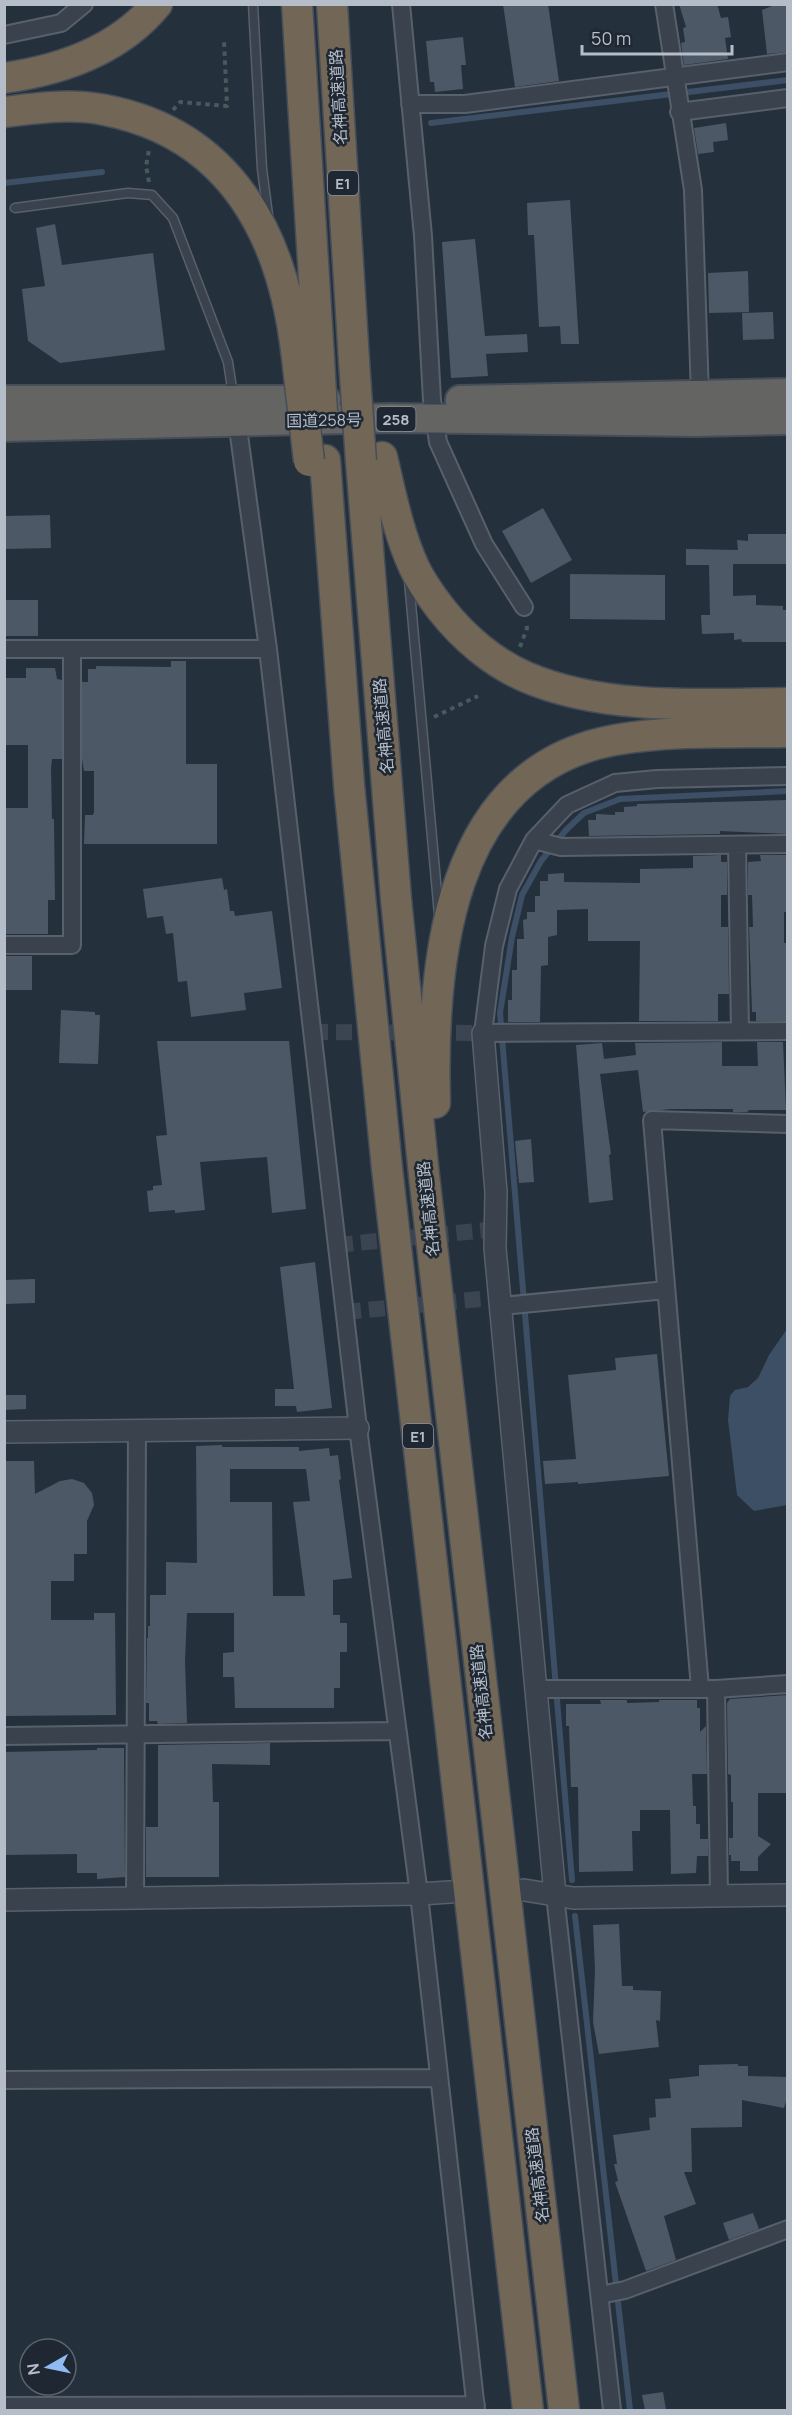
<svg xmlns="http://www.w3.org/2000/svg" width="792" height="2415" font-family="Manrope,'Noto Sans JP',sans-serif">
<rect width="100%" height="100%" fill="#25303d"/>
<path fill="#3c4f65" d="M787,1329v176l-33,6 -17,-16 -9,-75 2,-24 5,-6 13,-3 10,-9 11,-23z"/>
<g fill="none" stroke-linecap="round" stroke-linejoin="round">
<path stroke="#3c4f65" stroke-width="6" d="M431,123l357,-43
M4,183l98,-11
M572,1880l-72,-867 12,-76 10,-42 19,-34 25,-31 18,-17 36,-14 168,-8
M575,1916l55,494"/>
</g>
<path fill="#4c5865" fill-rule="evenodd" d="M503,4h45l11,77 -44,6z
M679,4h38l4,14 7,-1 3,20 -6,1 3,21 -44,6 -3,-22 4,-1 -2,-14 3,-1z
M777,4h11v48l-21,2 -5,-44z
M463,37l3,28h-5l2,24 -28,3 -1,-10h-4l-4,-41z
M726,123l2,17 -15,2 1,10 -16,2 -4,-26z
M570,200l9,144h-18l-1,-18 -21,1 -5,-92h-6l-1,-32z
M55,224l7,41 91,-12 12,97 -105,13 -32,-22 -6,-52 23,-3 -9,-58z
M475,239l10,97 42,-2 1,18 -42,2 2,22 -37,2 -9,-136z
M748,271l1,41 -40,1 -1,-40z
M773,312l1,27 -31,1 -1,-27z
M543,508l29,52 -41,23 -29,-52z
M50,515l1,33 -47,1v-33z
M748,534h40v30h-55v32l23,-1v10l27,1v4h5v32h-46l-1,-3 -7,1v-7l-32,1 -1,-19h9l-1,-50h-23v-16l52,1 -1,-10 11,1z
M570,574l95,1v45l-95,-1z
M4,600h34v36h-34z
M171,661h15v103h31v80h-133l1,-29h8l1,-3v-41h-10l-2,-12v-77h6v-13h8v-3l75,1z
M26,668h29l2,11 5,1v79h-10l-1,10 1,50h2l1,81h-7v34h-44v-126h24v-63h-24v-67h22z
M788,800v34l-68,-3v3l-131,2 -1,-16h8v-6l19,1v-3h9v-5l13,-1v-2z
M721,855v7h6v33h-6v32h7l1,67h-11v27h-79l1,-80h-52v-32l-31,1v25l-9,2v28l-7,1 -1,56h-32v-22h4v-30h5v-31h7l-1,-19 4,-1v-7h8v-16h5v-15h8v-7l16,-1v9l76,1v-14l53,-1v-12z
M760,855h28l-2,57h-2v31h4v78h-32v-9h-4l-3,-85h4l-1,-32h-4v-33l13,-1z
M222,878l2,12 3,-1 3,22h4l1,5 37,-5 10,77 -38,5 2,17 -55,7 -4,-36 -9,1 -5,-49 -7,1 -3,-18 -16,2 -4,-29z
M4,956h28v34h-28z
M61,1010l34,2v3h5l-2,49 -39,-1z
M157,1041h132l17,168 -34,4 -5,-56 -67,5 5,48 -30,3v-3l-26,2 -2,-21 6,-1v-4l9,-1 -6,-49 11,-1z
M722,1042v24h36l-1,-24h26l3,68h-37l-2,2h-14v-3h-62l-28,3 -5,-42 -38,4 11,80 -2,1 4,45 -24,3 -13,-158 26,-2 2,16 32,-4 -1,-12z
M531,1139l3,43 -15,1 -4,-42z
M315,1262l17,146 -35,4 -1,-6h-21v-17h19l-14,-122z
M35,1279v24l-31,1v-24z
M657,1354l12,122 -91,8v-2l-33,2 -2,-23 33,-2 -8,-84 48,-5 -1,-12z
M4,1395h22v14l-22,1z
M222,1445v2h77v4l30,-3 1,8 8,-1 3,24 -2,1 13,98 -19,2v35h7v8h7v29h-7v36h-6v20h-99l-1,-31h-11v-24l11,-1v-39h-47l-2,48 2,62 -29,1 -1,-3h-8v-18h-3l1,-65h1v-12h2v-31h16v-33l31,1 -1,-117zM230,1469h76l4,32 -17,1 12,94h-32l-1,-94h-42z
M4,1461h30l1,33 25,-13 12,-2 12,4 8,10 2,12 -7,16v33h-13v27h-23v39h43v-7h21l1,102 -112,1z
M788,1695v98h-30v43l13,8 -13,13v14h-18v-10h-9v-6h-2v-17h4v-36h-2v-27l-3,-1 -1,-71 3,-4z
M600,1700h27v3l32,-1v-2h38v8h3v24l6,-6 1,48h-15l1,32h3v18h4v15h8v17h-11l-1,17 -25,1 -1,-64h-30v21h-8l1,40 -54,1 -1,-85h-7l-2,-61h-3v-22h35z
M270,1743v22l-58,-1 1,38h6v75h-73v-50h12v-82z
M97,1748h27l1,129 -28,2v-6h-20v-19l-73,1v-103l93,-2z
M619,1924l3,62h11v4l28,1 -1,30 -4,-1 3,27 -60,7 -6,-32 2,-52 -2,-45z
M738,2064v2h10v10l40,1v18l-4,13 -42,-8v27l-51,1 1,44h-8l12,32 -32,12 12,44 -30,11 -31,-89 3,-1 -4,-17h3l-4,-29 37,-5 -1,-12 7,-1 -1,-18 16,-1 -2,-19 30,-3v-11z
M753,2213l6,16 -30,11 -6,-17z
M663,2392l3,18h-21l-3,-15z"/>
<g fill="none" stroke-linecap="round" stroke-linejoin="round">
<path stroke="#3b4552" stroke-width="16" stroke-dasharray="16 8" stroke-linecap="butt" d="M312,1032l171,1
M337,1245l160,-16
M345,1312l156,-15"/>
<g stroke="#57606b" stroke-width="11">
<path id="service" d="M253,4l9,165 6,46
M15,208l113,-15 24,2 21,23 55,144 5,33
M409,581l30,334"/>
</g>
<g stroke="#57606b" stroke-width="20">
<path id="minor" d="M401,4l22,232 9,164 6,42 46,102 40,63
M664,4l29,186 7,205
M4,35l57,-12 23,-19
M410,104h55l323,-42
M679,112l109,-14
M236,413l32,236 90,779 61,466 57,516
M4,649h264
M788,776l-131,3 -42,4 -48,22 -33,35 -26,49 -14,57 -11,87 305,-2
M534,840l27,7 227,-3
M737,846l3,185
M4,945h68v-296
M502,1306l164,-16
M700,1688l-48,-568 136,4
M538,1689h178l72,-5
M716,1689l3,206
M4,1736l392,-5
M555,1895l57,515
M135,1899l2,-469
M4,2080l435,-2
M600,2295l25,-5 163,-61
M4,2406l472,-1"/>
</g>
<g stroke="#57606b" stroke-width="24">
<path id="tertiary" d="M483,1033l13,159 -1,56 60,647
M4,1432l354,-4
M524,1890l49,8 215,-3
M4,1900l415,-6 31,-2"/>
</g>
<g stroke="#444d58" stroke-width="32">
<path id="trunk" d="M4,400h322
M460,400l328,-7
M4,427l387,-9 305,4 92,-2"/>
</g>
<g stroke="#444d58" stroke-width="33">
<path id="motorway" d="M297,4l22,354
M332,4l22,357
M4,78c58,-8 115,-28 153,-74
M4,112c33,-4 68,-9 101,-2 129,25 179,129 192,248
M382,457c9,38 16,75 32,110 7,15 17,29 27,42 22,28 52,54 85,68 79,34 178,27 262,26
M325,460l24,325 38,383 141,1242
M361,461l35,438 28,276 140,1235
M435,1103c-4,-138 11,-333 180,-363 56,-10 116,-7 173,-8"/>
</g>
<path stroke="#475b5d" stroke-width="4" stroke-dasharray="4.5 4.5" stroke-linecap="butt" d="M173,110l7,-8 47,4 -3,-66
M149,182l-3,-16 3,-16
M520,647l7,-19 -1,-5
M434,717l44,-21"/>
<use href="#service" stroke="#39424d" stroke-width="8"/>
<use href="#minor" stroke="#39424d" stroke-width="16"/>
<use href="#tertiary" stroke="#39424d" stroke-width="21"/>
<use href="#trunk" stroke="#646462" stroke-width="28"/>
<use href="#motorway" stroke="#726657" stroke-width="30"/>
<g stroke="#444d58" stroke-width="33" stroke-linecap="butt">
<path id="motorway-bridge" d="M297,358l12,103
M319,358l3,54
M354,361l7,100"/>
</g>
<use href="#motorway-bridge" stroke="#726657" stroke-width="30"/>
</g>
<g text-anchor="middle" dominant-baseline="central" stroke-width="5" stroke-linejoin="round" paint-order="stroke">
<g fill="#1e2732" stroke="#88909b" stroke-width="1.5">
<rect x="328" y="171" width="30" height="24" rx="4.5"/>
<rect x="376.5" y="407" width="39" height="24" rx="4.5"/>
<rect x="403" y="1424" width="30" height="24" rx="4.5"/>
</g>
<g font-size="15" font-weight="bold" fill="#b5bdc8">
<text x="343" y="183">E1</text>
<text x="396" y="419">258</text>
<text x="418" y="1436">E1</text>
</g>
<g font-size="16" fill="#b5bdc8" stroke="#1e2732">
<text transform="translate(338 97) rotate(-93)">名神高速道路</text>
<text transform="translate(324 420) rotate(-1)">国道258号</text>
<text transform="translate(383 726) rotate(-95)">名神高速道路</text>
<text transform="translate(428 1209) rotate(-96)">名神高速道路</text>
<text transform="translate(481 1692) rotate(-96)">名神高速道路</text>
<text transform="translate(537 2175) rotate(-97)">名神高速道路</text>
</g>
</g>
<rect width="792" height="2415" fill="none" stroke="#b5bdc8" stroke-width="12"/>
<g transform="translate(48 2367) rotate(261)"><circle r="28" fill="#1e2732" stroke="#5a636e" stroke-width="1.5"/>
<path d="M0-4.5L10 22L0 15L-10 22Z" fill="#90bbf2"/>
<text y="-9" font-size="16" font-weight="bold" text-anchor="middle" fill="#b5bdc8">N</text>
</g>
<path d="M582 45v9h150v-9" fill="none" stroke="#b5bdc8" stroke-width="3"/>
<text x="591" y="45" font-size="18" fill="#b5bdc8" stroke="#1e2732" stroke-width="4.5" paint-order="stroke">50 m</text>
</svg>
